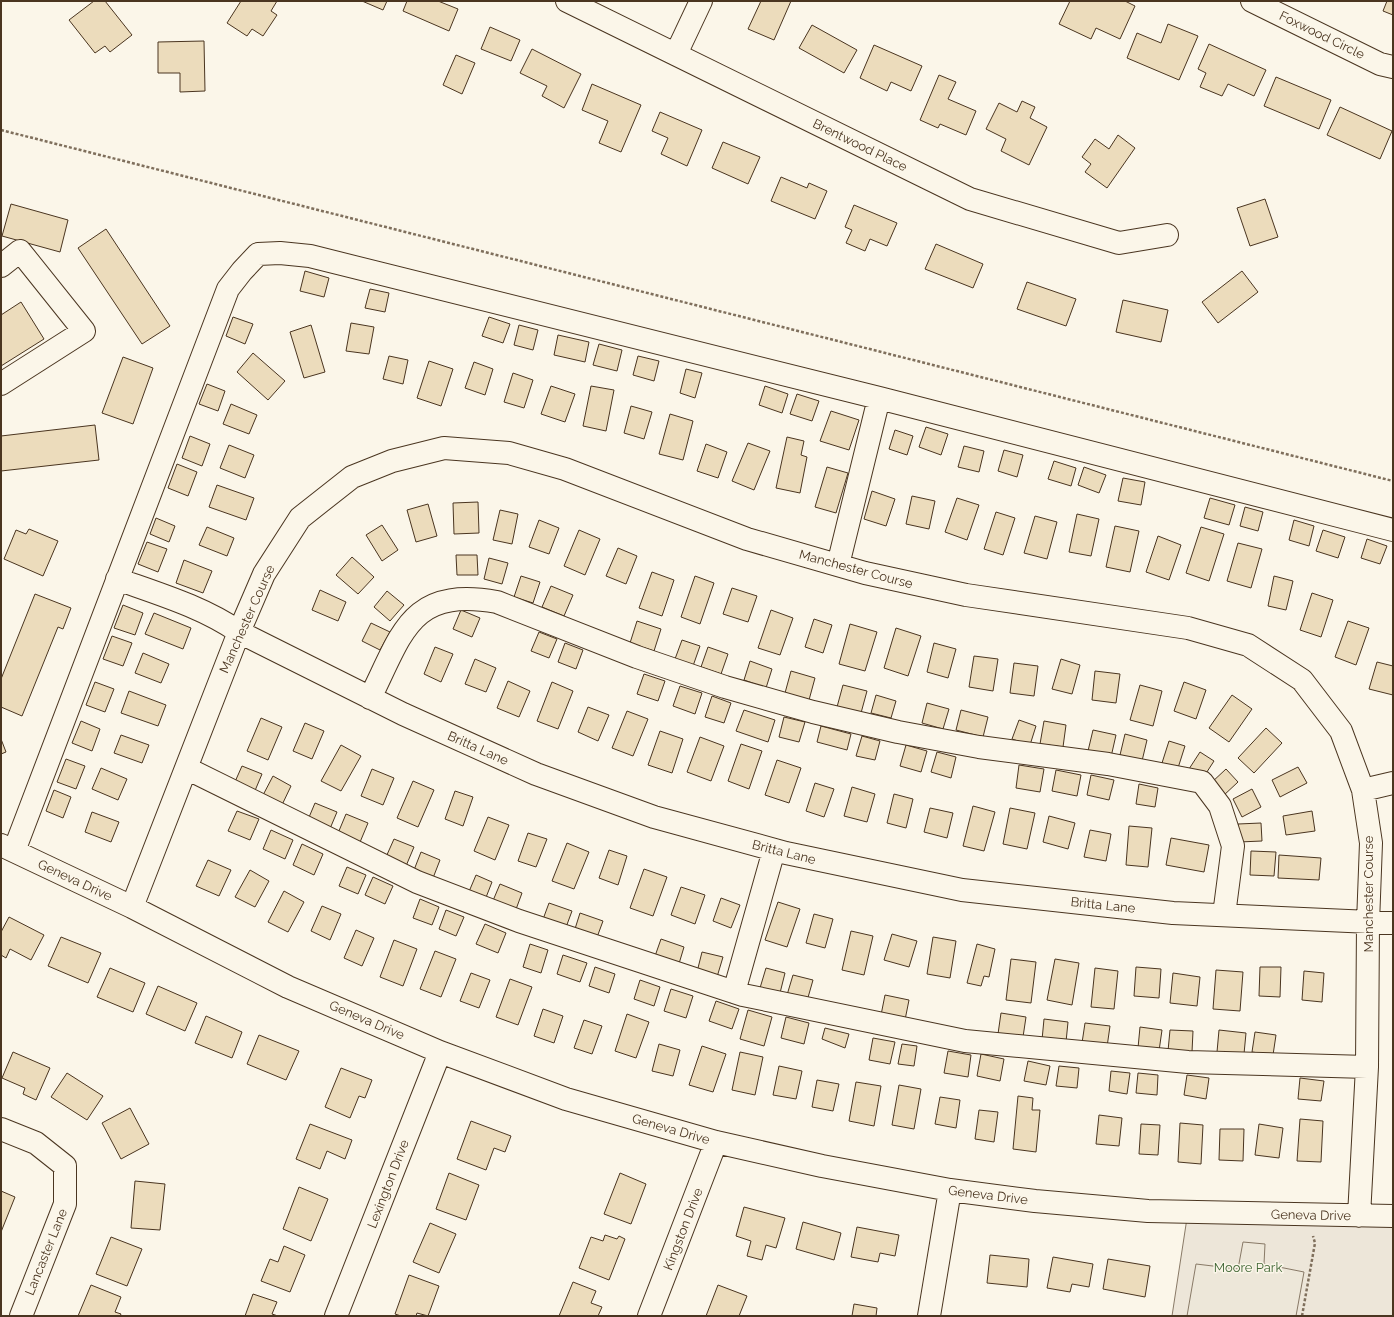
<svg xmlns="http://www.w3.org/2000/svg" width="1394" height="1317" font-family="Raleway,sans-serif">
<rect width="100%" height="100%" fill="#fbf6e9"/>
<path fill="#ede6d9" stroke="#887966" d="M1187,1218l206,3v95h-221z"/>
<path fill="#ede7d9" stroke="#887966" d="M1243,1242l22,2 -1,20 40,8 -8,44h-109l9,-52 42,5z"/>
<path fill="#ecdcbc" stroke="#4a3520" d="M94,1h11l27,34 -22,17 -5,-6 -10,7 -26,-33z
M241,1h36l-6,10 6,4 -14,21 -11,-7 -5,7 -20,-13z
M362,1h25l-4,9z
M407,1h31l20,8 -9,22 -46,-20z
M761,1h30l-17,39 -26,-11z
M1070,1h55l10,5 -15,33 -24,-11 -5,11 -32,-15z
M1387,1h6v14l-10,-4z
M1168,24l30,12 -19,44 -52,-22 10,-25 24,10z
M812,25l45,25 -13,23 -45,-25z
M490,27l30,13 -9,21 -30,-12z
M204,41l1,50 -25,1v-19h-22v-31z
M1209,44l57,26 -12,26 -26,-12 -6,12 -22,-9 6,-14 -8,-4z
M874,45l48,21 -11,25 -20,-9 -4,9 -27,-13z
M532,49l49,25 -17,34 -22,-12 5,-10 -27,-13z
M456,55l19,8 -13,31 -19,-9z
M939,75l17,7 -8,17 28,12 -10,24 -26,-11 -2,4 -18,-8z
M1276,77l55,23 -12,29 -55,-23z
M592,84l49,21 -20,47 -22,-9 9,-22 -26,-11z
M1022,101l13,6 -5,11 17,9 -18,38 -28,-14 5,-12 -20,-10 13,-26 18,9z
M1340,107l52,24 -12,28 -53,-24z
M660,112l42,18 -15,36 -26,-12 7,-16 -16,-7z
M1118,135l17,13 -28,40 -22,-16 6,-8 -9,-7 13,-18 14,10z
M723,142l37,15 -12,27 -36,-16z
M781,177l26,11 2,-5 18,8 -12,28 -44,-18z
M1265,199l13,38 -28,9 -13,-38z
M11,204l57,16 -8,32 -58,-16z
M854,205l43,18 -10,23 -17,-7 -5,12 -19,-8 6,-13 -7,-3z
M106,229l64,97 -28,18 -64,-96z
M936,244l47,20 -10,24 -48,-19z
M305,271l24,7 -5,19 -24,-6z
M1242,271l16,21 -40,31 -16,-21z
M1027,282l49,17 -10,27 -49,-17z
M370,289l19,4 -4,19 -20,-4z
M1123,300l45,10 -7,32 -45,-10z
M21,302l23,37 -43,27v-51z
M233,317l20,7 -8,20 -19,-8z
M489,317l21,7 -7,19 -21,-7z
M351,323l23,4 -5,27 -23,-3z
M311,325l14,47 -21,6 -14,-46z
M519,325l19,5 -5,20 -19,-5z
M558,335l31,7 -4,20 -31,-7z
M599,344l23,6 -5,21 -24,-6z
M253,353l32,28 -17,19 -31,-28z
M389,356l19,4 -5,24 -20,-5z
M638,356l21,5 -5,20 -21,-6z
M123,357l30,11 -20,56 -31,-11z
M429,361l24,8 -12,37 -24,-8z
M474,362l19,7 -8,26 -20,-7z
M686,369l16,4 -7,25 -15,-5z
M513,373l20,7 -9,28 -20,-6z
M207,384l18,7 -7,20 -19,-7z
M551,386l24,8 -10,28 -24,-8z
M591,386l23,4 -8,41 -23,-5z
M765,386l23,8 -6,19 -23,-8z
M797,394l22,7 -7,20 -22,-7z
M231,404l26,11 -8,19 -26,-10z
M631,406l21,6 -8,27 -20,-6z
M831,411l28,9 -10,30 -29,-9z
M670,414l23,7 -10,39 -24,-6z
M95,425l4,35 -98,11v-35z
M926,427l22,7 -7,21 -22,-8z
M895,430l18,6 -6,19 -18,-6z
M190,436l20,8 -8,22 -20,-8z
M787,437l17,4 -3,14 6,2 -7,36 -24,-5z
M748,443l22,8 -16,39 -22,-9z
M706,444l21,8 -9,26 -21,-7z
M229,445l25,10 -9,23 -25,-10z
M964,446l20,5 -5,21 -21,-5z
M1004,450l19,5 -6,22 -19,-6z
M1054,461l22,7 -5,18 -23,-7z
M177,464l20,8 -9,24 -20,-8z
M827,467l21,6 -12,40 -21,-6z
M1084,467l22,8 -7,18 -21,-8z
M1123,478l22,4 -4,23 -23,-4z
M217,485l37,13 -8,22 -37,-13z
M872,491l23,8 -9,27 -22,-7z
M912,496l23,5 -6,28 -23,-5z
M957,498l22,7 -12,35 -22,-8z
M1210,498l25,7 -6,20 -25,-7z
M478,502l1,31 -25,1 -1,-31z
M428,504l9,32 -21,6 -9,-32z
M1245,507l18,5 -5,19 -18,-5z
M500,510l18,4 -6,30 -19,-4z
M996,512l19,6 -12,37 -19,-6z
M1077,514l22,5 -8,37 -22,-4z
M1035,516l22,6 -10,37 -23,-6z
M156,518l19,8 -6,16 -19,-8z
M539,520l20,8 -10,26 -20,-7z
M1294,520l20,6 -5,20 -20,-6z
M382,525l16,25 -16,11 -16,-26z
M1115,526l24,5 -9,41 -24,-5z
M207,527l27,11 -7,18 -28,-11z
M1201,527l23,7 -15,47 -23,-8z
M29,529l29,12 -15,35 -39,-17 12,-29 10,4z
M579,530l21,9 -15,36 -21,-9z
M1323,530l22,7 -7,21 -22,-7z
M1158,536l23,9 -12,35 -23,-8z
M1367,539l20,7 -7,18 -19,-6z
M147,542l20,7 -9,23 -20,-8z
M1238,543l24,6 -11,39 -24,-7z
M618,548l19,8 -11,28 -20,-8z
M456,555h21l1,20h-21z
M352,557l22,20 -16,17 -22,-19z
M489,558l19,5 -6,21 -18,-5z
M184,560l28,11 -9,22 -27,-10z
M652,572l22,8 -12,36 -23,-8z
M521,576l19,6 -7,21 -19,-6z
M695,576l19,7 -14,41 -19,-7z
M1274,576l19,5 -7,29 -18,-4z
M551,586l22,9 -9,21 -22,-9z
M732,588l25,8 -9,26 -25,-8z
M320,590l26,12 -8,19 -26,-11z
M387,591l17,14 -14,16 -16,-14z
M1312,593l21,7 -12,37 -21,-7z
M35,594l36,14 -8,21 -5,-2 -36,89 -21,-9v-28z
M123,605l20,8 -8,22 -21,-7z
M461,610l19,8 -8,19 -19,-8z
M771,610l22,8 -13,37 -22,-7z
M154,613l37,15 -8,21 -38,-15z
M814,619l18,6 -9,28 -18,-6z
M637,621l24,8 -7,22 -24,-8z
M1348,621l21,7 -13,37 -21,-8z
M371,623l19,9 -10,18 -18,-9z
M850,624l27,8 -12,39 -26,-7z
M896,628l25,8 -13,40 -24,-8z
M539,632l18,7 -8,19 -18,-7z
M112,636l20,7 -9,23 -20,-7z
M682,640l18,6 -7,20 -18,-7z
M565,643l18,7 -7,19 -18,-7z
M934,643l22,6 -8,29 -21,-6z
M435,647l18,7 -12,28 -17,-8z
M708,647l20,7 -7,20 -20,-7z
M143,653l26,11 -8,19 -26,-10z
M974,656l24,3 -5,32 -24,-4z
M475,659l21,9 -10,24 -21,-8z
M1061,659l19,6 -8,29 -20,-5z
M750,661l22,8 -6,19 -22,-8z
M1377,662l16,4v29l-24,-6z
M1014,663l24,3 -4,30 -24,-3z
M791,671l24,7 -6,22 -24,-7z
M1095,671l25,3 -4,29 -24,-3z
M644,674l21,7 -7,20 -21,-7z
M508,681l22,10 -11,26 -22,-9z
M95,682l19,7 -9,23 -19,-7z
M552,682l21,9 -15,38 -21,-8z
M1184,682l22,8 -10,29 -22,-8z
M843,685l24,6 -6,22 -24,-6z
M1140,685l22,6 -9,35 -23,-6z
M680,686l22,7 -7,21 -22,-8z
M129,691l37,14 -8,21 -37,-13z
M876,695l20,6 -5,17 -20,-5z
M1232,695l20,14 -23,33 -20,-14z
M712,696l19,7 -7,20 -19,-6z
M927,703l22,6 -6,20 -21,-6z
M588,707l21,8 -11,26 -20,-9z
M744,710l31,10 -7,22 -32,-11z
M961,710l27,7 -5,20 -27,-7z
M627,711l21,8 -15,37 -21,-8z
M784,717l21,5 -6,20 -20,-5z
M261,718l21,9 -14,33 -21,-9z
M1019,720l17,6 -6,19 -18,-6z
M81,721l19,8 -8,22 -20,-8z
M1044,721l22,4 -3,22 -23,-3z
M305,723l19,8 -12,28 -19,-8z
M821,726l30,8 -4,16 -30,-8z
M1266,728l16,15 -28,30 -16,-15z
M1093,730l23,5 -5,22 -23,-6z
M660,731l23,8 -11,34 -24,-8z
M1125,734l22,6 -5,21 -22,-6z
M121,735l28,10 -7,18 -28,-10z
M862,736l18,5 -5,19 -19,-4z
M700,737l24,9 -13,35 -24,-9z
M1,739l5,13 -5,2z
M1169,741l16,5 -7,22 -16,-5z
M741,744l21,7 -13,38 -21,-8z
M341,745l20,11 -20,35 -20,-10z
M906,745l21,6 -6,21 -21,-6z
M937,752l19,5 -5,21 -20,-6z
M1200,752l14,9 -11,17 -14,-9z
M66,759l19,7 -9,23 -19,-7z
M777,760l24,8 -12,35 -24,-8z
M1019,765l25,4 -4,23 -24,-4z
M242,766l20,8 -8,19 -20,-9z
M1298,767l9,16 -27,14 -8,-17z
M101,768l26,11 -9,21 -26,-11z
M372,769l22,9 -11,27 -22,-9z
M1226,769l12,13 -15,14 -12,-13z
M1056,770l25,5 -4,21 -25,-5z
M1091,775l23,5 -5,20 -22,-5z
M273,776l18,10 -10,21 -19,-10z
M413,781l21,9 -16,37 -21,-9z
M815,783l19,6 -10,28 -18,-6z
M1139,784l19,4 -3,19 -19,-3z
M852,787l23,7 -8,28 -23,-6z
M1252,789l9,18 -19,10 -9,-18z
M54,790l17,7 -8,21 -17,-7z
M455,791l18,6 -10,29 -18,-7z
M894,794l19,5 -7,29 -19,-5z
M315,803l22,9 -8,19 -22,-9z
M973,806l22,6 -11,39 -21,-5z
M930,808l23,5 -6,25 -23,-6z
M1010,808l25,5 -8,36 -24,-5z
M237,811l22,8 -9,21 -22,-9z
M1312,811l3,20 -29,4 -3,-19z
M92,812l27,10 -8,20 -26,-10z
M346,814l22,9 -10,24 -22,-9z
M1049,816l26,7 -7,26 -25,-7z
M488,817l21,8 -14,35 -21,-9z
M1261,823l1,18 -23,1 -1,-18z
M1129,826l23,2 -4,39 -22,-2z
M271,830l22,10 -8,19 -22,-10z
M1090,830l21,4 -5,27 -22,-4z
M528,833l19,6 -11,28 -18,-6z
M1171,838l38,7 -5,27 -38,-7z
M394,839l20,8 -8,19 -20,-9z
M567,843l22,9 -15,37 -22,-8z
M302,844l21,10 -9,21 -21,-10z
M609,850l18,6 -9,29 -19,-7z
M1251,851l25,1 -2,24 -24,-1z
M421,852l19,8 -7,18 -19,-8z
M1279,855l42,3 -2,22 -41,-2z
M208,860l23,10 -12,26 -23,-10z
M347,867l19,8 -8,19 -19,-8z
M644,869l23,8 -14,39 -23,-8z
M250,870l19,11 -14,26 -20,-10z
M476,875l16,7 -7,18 -17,-6z
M373,877l20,9 -8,18 -20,-9z
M500,884l22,9 -7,19 -23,-9z
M681,887l24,8 -10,29 -24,-9z
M284,891l20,11 -16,30 -20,-10z
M721,898l19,7 -9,23 -18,-7z
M420,899l19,8 -7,18 -19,-7z
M778,902l22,7 -13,38 -22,-7z
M549,903l23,8 -7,19 -23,-8z
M322,906l19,8 -11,26 -19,-9z
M446,910l18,7 -8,19 -17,-7z
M580,913l23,8 -7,19 -22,-8z
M814,914l19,5 -8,29 -19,-5z
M9,917l35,18 -13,25 -21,-11 -4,9 -5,-3v-23z
M485,924l21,9 -8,20 -22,-9z
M356,930l18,8 -12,28 -18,-8z
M851,931l22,5 -9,39 -22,-5z
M892,934l25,7 -8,26 -25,-7z
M61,937l40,16 -13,30 -40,-17z
M933,937l23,4 -6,37 -23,-4z
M661,939l23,8 -6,20 -24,-8z
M394,940l23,9 -14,37 -23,-9z
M530,944l18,6 -7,23 -18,-6z
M977,944l18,5 -6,28 -5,-1 -3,10 -14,-3z
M435,951l21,8 -15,38 -21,-8z
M702,952l21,5 -6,20 -20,-5z
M563,955l24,8 -7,19 -23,-8z
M1011,959l25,3 -5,41 -25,-3z
M1055,959l24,4 -7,42 -25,-5z
M595,967l20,7 -6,19 -20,-7z
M1136,967l25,2 -2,29 -25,-2z
M1260,967h21l-1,30 -21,-1z
M110,968l35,15 -12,29 -36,-15z
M766,968l19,5 -5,20 -20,-5z
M1095,968l23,3 -4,38 -23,-2z
M1216,970l27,2 -3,39 -27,-2z
M1304,971l20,2 -2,29 -20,-2z
M471,973l19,7 -11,28 -19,-7z
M1173,973l27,4 -3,29 -27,-3z
M793,975l20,5 -6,21 -20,-6z
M510,979l22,8 -14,38 -22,-8z
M640,980l20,7 -6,19 -20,-7z
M158,986l39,17 -12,28 -39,-17z
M671,989l22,7 -7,22 -22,-7z
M885,995l24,5 -4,20 -24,-5z
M716,1001l23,8 -7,20 -23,-8z
M543,1009l20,7 -9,27 -20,-7z
M748,1010l24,7 -8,29 -24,-7z
M1001,1013l25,4 -3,20 -25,-3z
M627,1014l22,8 -13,36 -21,-7z
M206,1016l36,16 -10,26 -37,-15z
M786,1017l23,6 -5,21 -23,-6z
M1044,1019l24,3 -2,20 -24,-2z
M584,1020l18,6 -10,28 -18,-6z
M1085,1023l25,3 -3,21 -25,-4z
M1140,1027l22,3 -3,21 -21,-3z
M825,1028l24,6 -4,14 -23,-9z
M1170,1030l23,1 -1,21 -24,-1z
M1219,1030l27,3 -2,21 -27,-2z
M1255,1032l21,3 -3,20 -21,-3z
M259,1035l40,16 -13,29 -39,-16z
M873,1038l22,4 -5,22 -21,-4z
M659,1044l21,6 -7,26 -21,-5z
M902,1044l15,2 -3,20 -16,-2z
M702,1046l24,8 -13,38 -24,-7z
M948,1051l23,4 -3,22 -24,-4z
M13,1052l37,16 -14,32 -13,-6 2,-6 -23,-10z
M740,1052l23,5 -8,38 -23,-5z
M981,1054l23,5 -4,22 -23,-5z
M1028,1061l22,5 -4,19 -22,-4z
M779,1066l23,5 -6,28 -23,-4z
M1059,1066l20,2 -2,20 -21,-2z
M341,1068l31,12 -7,18 -6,-2 -9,22 -25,-11z
M1111,1071l19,2 -3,21 -18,-3z
M67,1073l36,23 -16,24 -36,-23z
M1138,1073l20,2 -1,20 -21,-2z
M1187,1075l22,3 -3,21 -22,-4z
M1300,1078l24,3 -3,20 -23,-2z
M817,1080l22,4 -6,27 -21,-4z
M856,1082l25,4 -7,40 -25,-5z
M899,1085l22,4 -7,40 -22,-4z
M1018,1096l15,2 -1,12h8l-4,42 -23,-3z
M940,1097l20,3 -4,28 -21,-4z
M130,1108l19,36 -28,15 -19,-36z
M979,1110l19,2 -4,30 -19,-3z
M1099,1115l23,3 -3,28 -23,-2z
M1300,1119l23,2 -2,41 -24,-1z
M471,1121l40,15 -6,16 -11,-4 -8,22 -29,-11z
M1180,1123l23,2 -2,39 -23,-2z
M310,1124l42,16 -7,19 -18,-8 -7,18 -24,-10z
M1141,1124l19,1 -2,30 -19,-1z
M1259,1124l24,4 -4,30 -24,-3z
M1220,1129h24l-1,32 -24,-1z
M449,1173l30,12 -13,35 -30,-11z
M620,1173l26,11 -15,40 -27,-10z
M135,1181l30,3 -5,46 -29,-2z
M299,1187l29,12 -17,42 -28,-12z
M1,1191l14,6 -14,35z
M744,1207l41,11 -9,30 -10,-3 -4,15 -15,-4 4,-15 -15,-5z
M803,1222l38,11 -7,27 -38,-11z
M430,1223l26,11 -17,39 -26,-11z
M857,1227l42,8 -4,21 -15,-3 -2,9 -27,-5z
M605,1235l12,4 2,-3 6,3 -16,41 -30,-12 12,-31 12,4z
M111,1237l31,12 -15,37 -31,-12z
M284,1246l21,9 -15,37 -29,-11 9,-22 8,3z
M990,1255l39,4 -2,28 -40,-4z
M1053,1257l40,7 -4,23 -17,-3 -2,8 -23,-4z
M1108,1259l42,7 -5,31 -42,-8z
M409,1275l30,11 -11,30 -11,-3 -1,3h-15l-6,-2z
M573,1282l23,9 -5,12 11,4 -4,9h-39z
M91,1285l30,12 -6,15 6,2 -1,2h-42z
M718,1285l29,11 -8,20h-33z
M253,1294l24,8 -5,12 6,2h-33z
M854,1304l23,4 -1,8h-24z"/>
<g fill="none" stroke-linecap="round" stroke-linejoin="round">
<g stroke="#4a3520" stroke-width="24">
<path id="minor" d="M567,1l403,198 149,44 48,-8
M1252,1l128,63 13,3
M676,54l25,-53
M1,266l19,-15 64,80 -83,53
M838,565l41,-167
M117,579c42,15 86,28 122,53l164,82 133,60 118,43 132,36 176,37 211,23 220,10
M370,698c33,-66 40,-111 127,-96l140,55 88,30 88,25 85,20 81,15 129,17 94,18 18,24 13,40 -9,69
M186,768l231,114 102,39 224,74 222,46 223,21 179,5
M1363,790l30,-7
M1,845l131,62 156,80 152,65 126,47 150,43 106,24 128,24 85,11 113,10 245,5
M14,851l214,-562 14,-18 16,-17 22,-1 30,3 569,142 514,132
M132,907l107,-275 25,-58 36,-56 52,-41 40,-16 52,-13 65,5 56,16 182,70 118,34 101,22 222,33 60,17 54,35 39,51 22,59 8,53 -3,80 -1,144 -8,149
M734,992l40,-142
M1,1129l35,14 29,23v38l-44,112
M336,1316l104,-264
M649,1316l67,-174
M929,1316l21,-126"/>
</g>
<path stroke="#7f6f5c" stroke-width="2.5" stroke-dasharray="3 2" stroke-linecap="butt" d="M1,130l1392,351
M1302,1316l13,-73 -2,-7"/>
<use href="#minor" stroke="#fbf6e9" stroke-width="22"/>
</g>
<g text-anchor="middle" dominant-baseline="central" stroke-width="3" stroke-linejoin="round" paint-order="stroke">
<g font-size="13" fill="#4a3520" stroke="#fbf6e9">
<text transform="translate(1322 35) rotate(26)">Foxwood Circle</text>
<text transform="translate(860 145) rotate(26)">Brentwood Place</text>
<text transform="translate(856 569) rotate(15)">Manchester Course</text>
<text transform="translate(247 619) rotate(-66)">Manchester Course</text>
<text transform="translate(478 748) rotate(24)">Britta Lane</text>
<text transform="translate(784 852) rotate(14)">Britta Lane</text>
<text transform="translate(75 880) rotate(25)">Geneva Drive</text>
<text transform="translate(1368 894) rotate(-90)">Manchester Course</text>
<text transform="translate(1103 905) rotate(6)">Britta Lane</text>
<text transform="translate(367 1020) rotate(23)">Geneva Drive</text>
<text transform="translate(671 1129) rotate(16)">Geneva Drive</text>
<text transform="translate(388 1184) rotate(-69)">Lexington Drive</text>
<text transform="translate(988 1195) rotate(7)">Geneva Drive</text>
<text transform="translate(1311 1215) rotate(1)">Geneva Drive</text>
<text transform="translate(683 1229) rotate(-69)">Kingston Drive</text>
<text transform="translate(46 1252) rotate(-68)">Lancaster Lane</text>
</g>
<g font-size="13" fill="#436837" stroke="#fbf6e9">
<text x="1248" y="1267">Moore Park</text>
</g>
</g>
<rect width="1394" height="1317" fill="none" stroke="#4a3520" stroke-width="4"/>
</svg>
